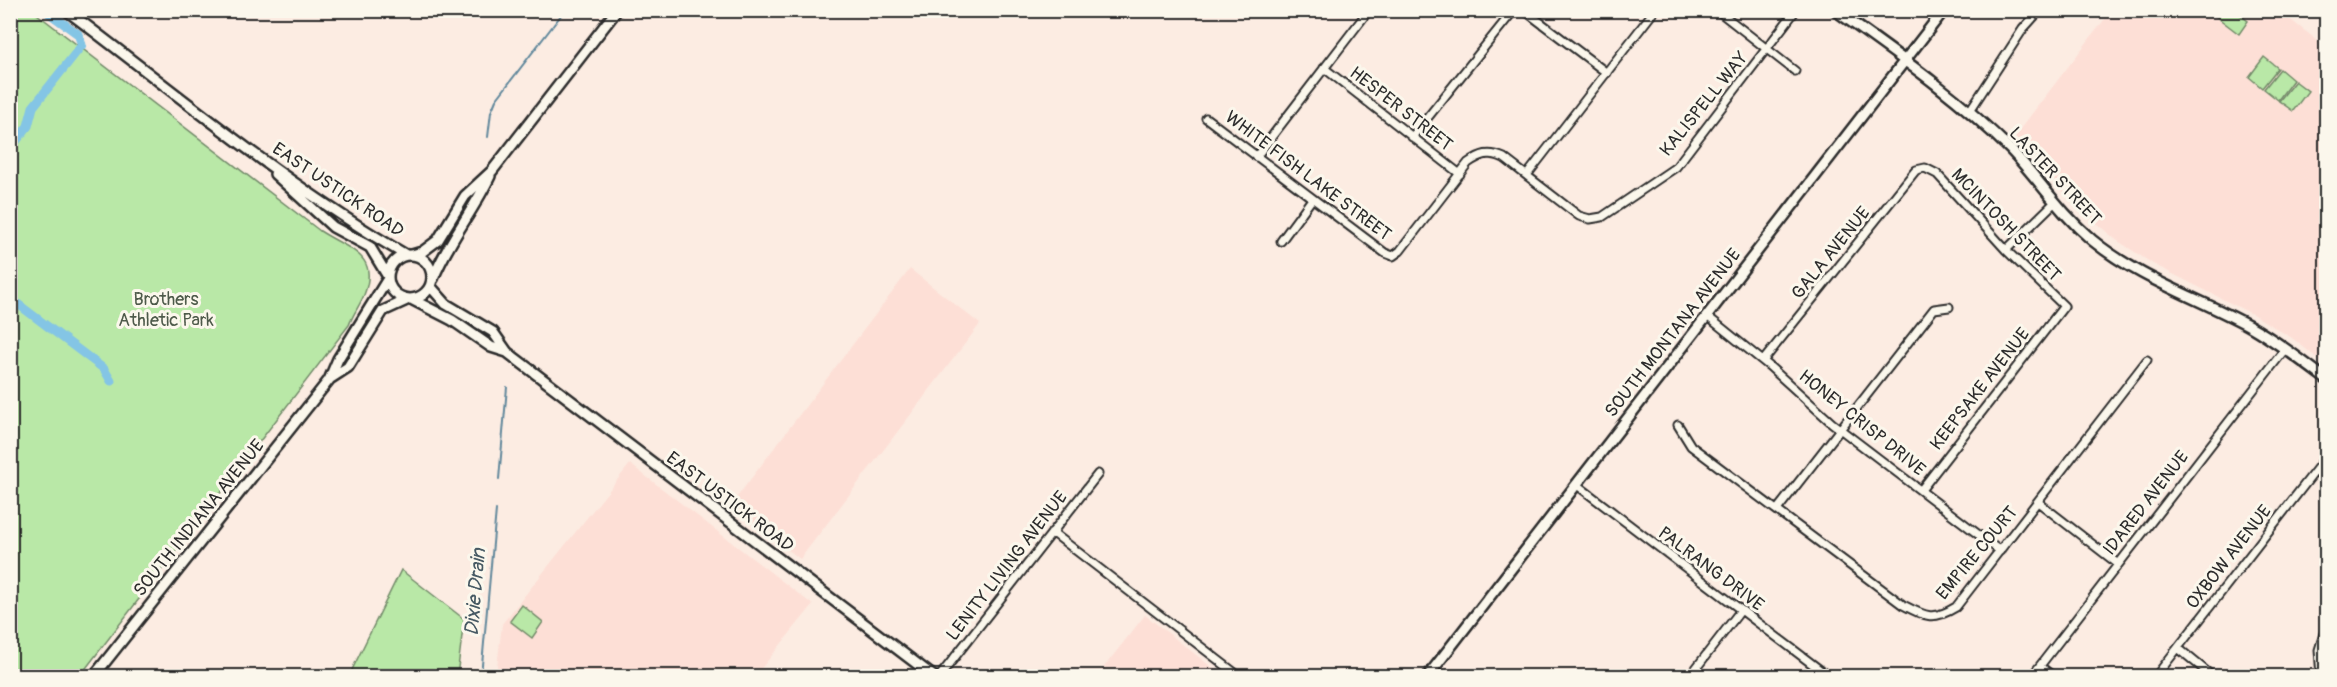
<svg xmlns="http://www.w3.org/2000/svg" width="2337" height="687" font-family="Pangolin,sans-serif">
<rect width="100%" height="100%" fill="#fcece2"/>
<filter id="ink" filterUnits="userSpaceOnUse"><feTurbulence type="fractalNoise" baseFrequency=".0167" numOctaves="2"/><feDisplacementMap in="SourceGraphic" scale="12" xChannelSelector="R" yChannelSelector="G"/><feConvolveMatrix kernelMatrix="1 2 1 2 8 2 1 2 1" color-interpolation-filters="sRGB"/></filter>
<g filter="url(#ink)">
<path fill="#fddfd6" d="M2111,11h168l47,36v318l-34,-27 -38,-23 -101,-51 -38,-25 -37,-31 -64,-71z
M910,269l70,55 -180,235 -69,-54z
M630,464l183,141 -58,71h-259l6,-52z
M1145,615l78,61h-126z"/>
<path fill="#b9e8a7" stroke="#728a69" stroke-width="1.5" d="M10,11h23l287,220c29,19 60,23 44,64 -4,10 -11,19 -15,30l-269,351h-69z
M2209,11h26l13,10 -9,13z
M2264,57l14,11 -16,20 -13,-11z
M2280,69l13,11 -15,20 -14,-11z
M2295,81l13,10 -15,20 -14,-10z
M401,570l63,49 -7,57h-108z
M522,605l21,17 -11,16 -22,-17z"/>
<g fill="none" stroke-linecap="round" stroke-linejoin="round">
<path stroke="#60879b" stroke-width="2" d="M488,137l3,-25 5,-12 69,-90
M499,479l8,-92
M481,676l15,-166"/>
<path stroke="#84c5e5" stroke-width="9" d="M10,149l18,-23 5,-19 49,-62 -4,-11 -33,-24
M10,298l94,71 7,12"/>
<g stroke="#2b2b2b" stroke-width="11">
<path id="street" d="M1524,10l83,63
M1717,10l78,61
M1324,68l136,106
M1969,112l54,-83 17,-19
M1206,118l179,135 8,3 7,-5 68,-88c13,-9 21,-12 36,-5l75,58 11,3 12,-2 74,-50 120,-157
M1412,137l102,-127
M1256,157l113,-147
M1527,175l128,-165
M1281,241l31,-42
M2006,250l48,-47
M1707,316l62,50 63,57 168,128
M1763,361l153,-191 9,-2 12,6 69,76 58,56 -143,184
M1678,425l13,21 212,159c23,12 30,16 53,2l191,-247
M1577,485l251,191
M2038,502l80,62
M1777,510l157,-201 15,-2
M1052,532l187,144
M2178,648l34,28
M2040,666l13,10
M940,676l158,-202
M1690,676l51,-66
M2032,676l253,-327
M2156,676l170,-219
M2321,676l-2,-26 7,-23"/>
</g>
<g stroke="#2b2b2b" stroke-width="14">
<path id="secondary" d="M66,10c112,84 219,175 340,245
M1835,10c61,44 122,86 175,139 29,30 48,62 82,91 46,38 104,57 156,85 27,15 53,35 78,54
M275,174l58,53 37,20 17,28
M388 277a22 22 0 1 1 44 0a22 22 0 1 1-44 0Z
M412,255l10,-3 16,-12 27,-44 27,-25 125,-161
M433,279c15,-38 40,-67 57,-103
M430,286l16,18 47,28 14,20 426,324
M413,300l39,20 39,27 16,5
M331,378l17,-11 35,-56 24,-11
M94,676l235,-296 9,-21 49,-79
M1428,676l516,-666"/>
</g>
<use href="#street" stroke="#fbf7ec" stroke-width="7"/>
<use href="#secondary" stroke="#fbf7ec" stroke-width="9"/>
</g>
</g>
<g text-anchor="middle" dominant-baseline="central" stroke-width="6" stroke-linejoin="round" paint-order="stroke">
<g font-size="18" fill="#2b2b2b" stroke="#fbf7ec">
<text transform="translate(1704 104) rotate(-51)">KALISPELL WAY</text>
<text transform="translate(1401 109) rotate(38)">HESPER STREET</text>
<text transform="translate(1308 176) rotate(37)">WHITE FISH LAKE STREET</text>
<text transform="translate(2055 176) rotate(47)">LASTER STREET</text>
<text transform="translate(338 190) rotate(34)">EAST USTICK ROAD</text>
<text transform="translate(2006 225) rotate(46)">MCINTOSH STREET</text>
<text transform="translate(1831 253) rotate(-51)">GALA AVENUE</text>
<text transform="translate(1673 333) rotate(-52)">SOUTH MONTANA AVENUE</text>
<text transform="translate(1980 389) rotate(-52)">KEEPSAKE AVENUE</text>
<text transform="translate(1862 423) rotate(39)">HONEY CRISP DRIVE</text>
<text transform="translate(730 502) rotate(37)">EAST USTICK ROAD</text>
<text transform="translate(2146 503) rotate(-52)">IDARED AVENUE</text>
<text transform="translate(199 518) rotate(-51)">SOUTH INDIANA AVENUE</text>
<text transform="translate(1977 553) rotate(-50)">EMPIRE COURT</text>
<text transform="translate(2229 557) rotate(-52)">OXBOW AVENUE</text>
<text transform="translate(1007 566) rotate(-52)">LENITY LIVING AVENUE</text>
<text transform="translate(1711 569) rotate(37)">PALRANG DRIVE</text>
</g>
<g font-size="18" fill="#4e5a4a" stroke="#fbf7ec">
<text x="166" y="299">Brothers<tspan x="166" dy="21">Athletic Park</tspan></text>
</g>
<g font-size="20" font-style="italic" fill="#465963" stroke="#fbf7ec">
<text transform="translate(475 592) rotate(-85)">Dixie Drain</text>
</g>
</g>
<rect width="2337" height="687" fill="none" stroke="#fbf7ec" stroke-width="36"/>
<rect x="18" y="18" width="2301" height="651" fill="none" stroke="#2b2b2b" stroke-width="2" filter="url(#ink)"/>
</svg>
